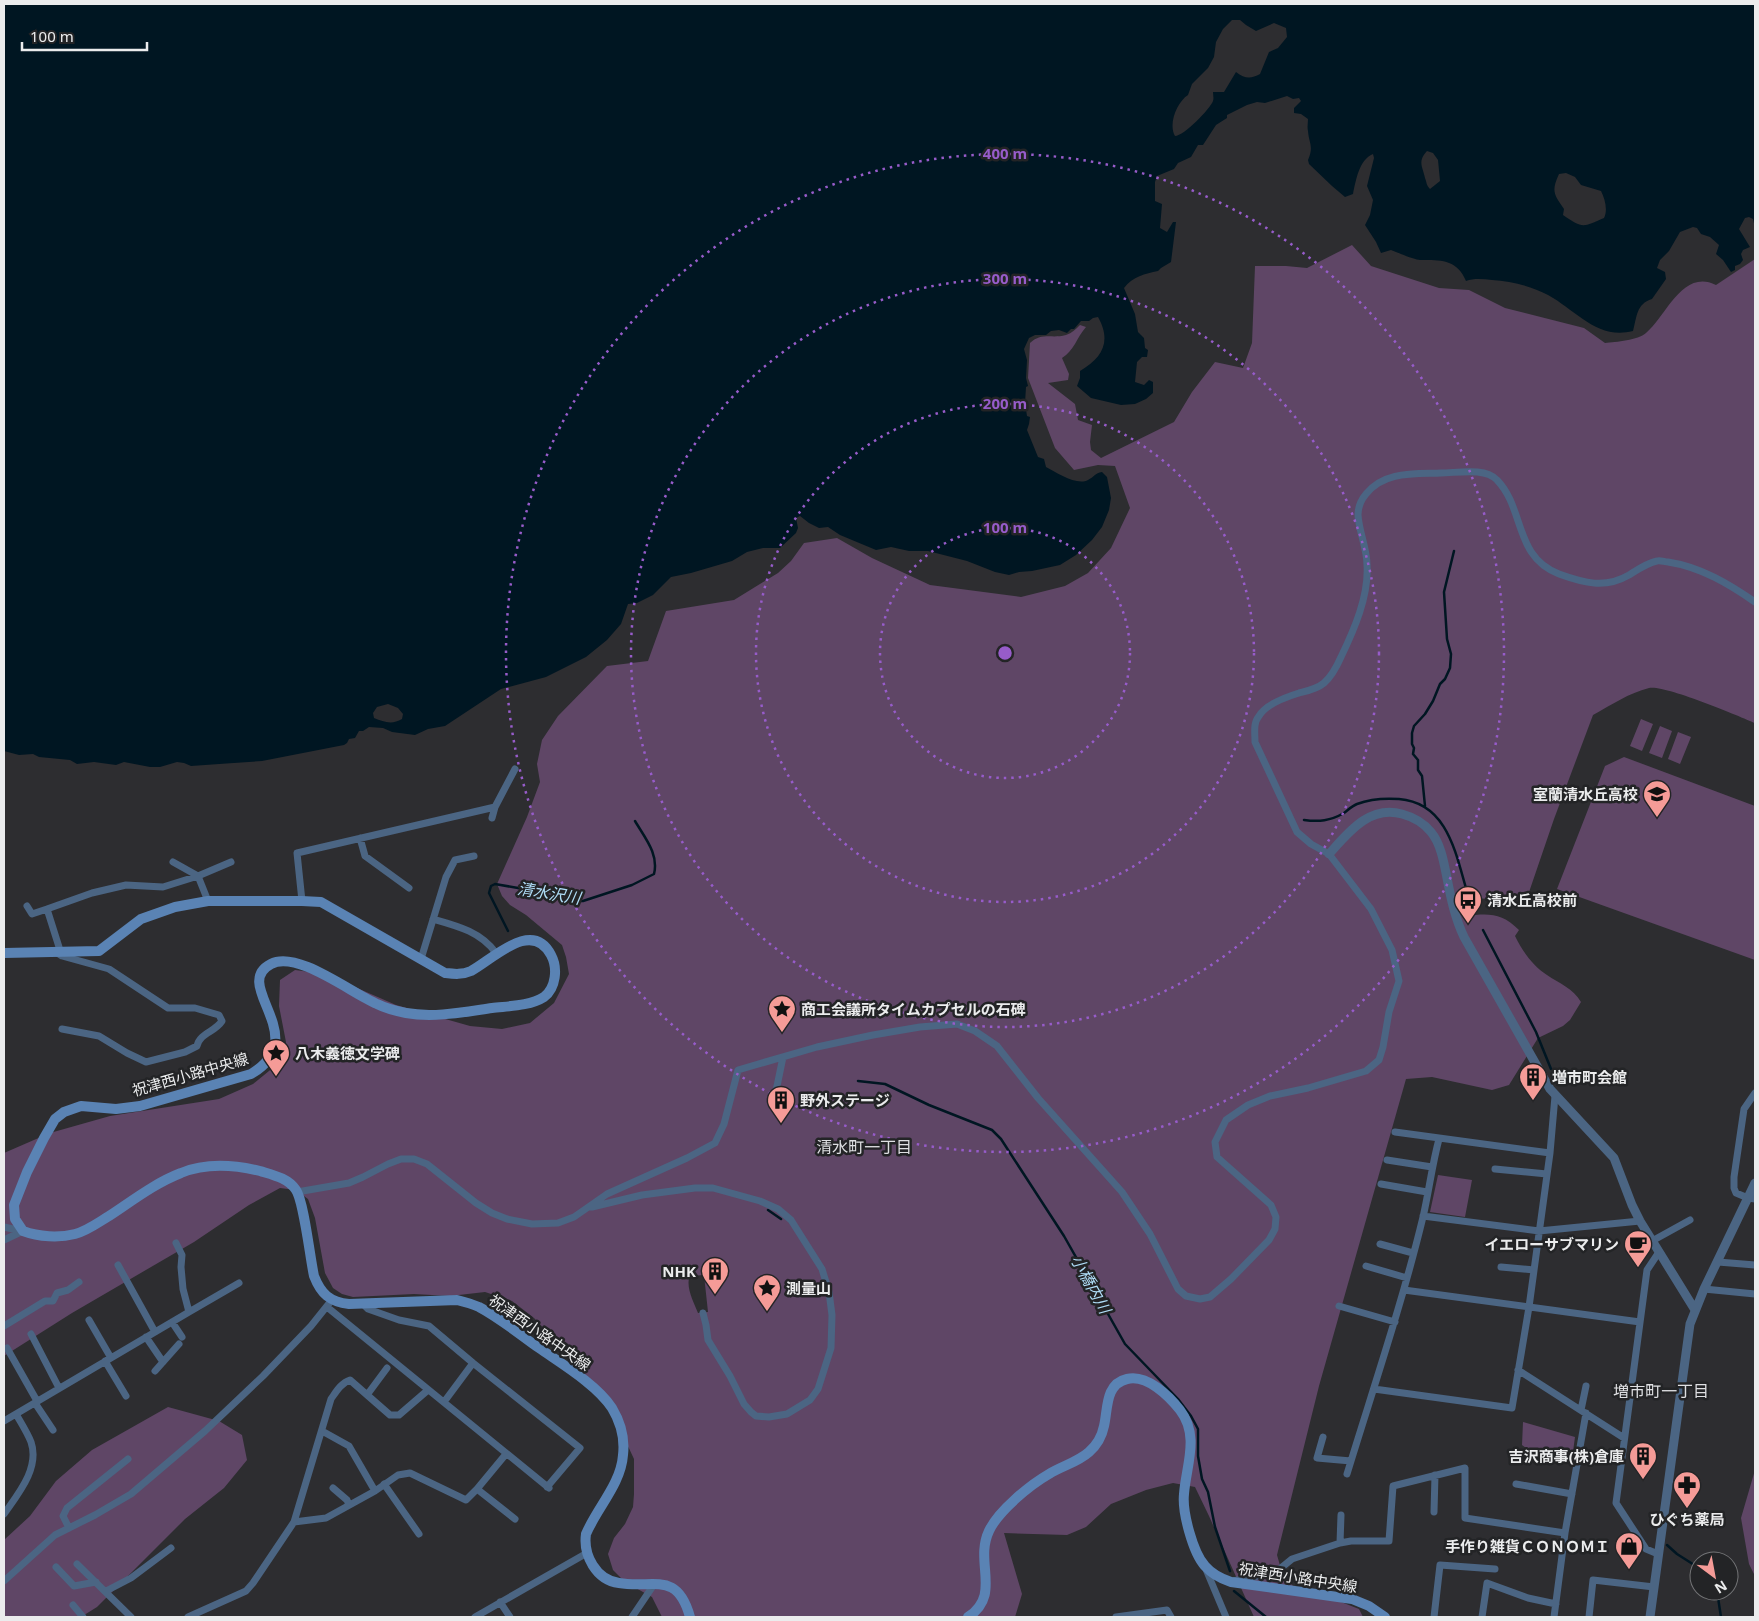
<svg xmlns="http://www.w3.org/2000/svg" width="1759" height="1621" font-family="'Noto Sans','Noto Sans JP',sans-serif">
<rect width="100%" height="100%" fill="#2d2d30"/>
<path fill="#5f4666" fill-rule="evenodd" d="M1352,245l19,21 68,22 30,2 36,18 79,20 21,15c11,-1 33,-3 41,-10 20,-17 37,-65 70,-48l39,-26v464c-16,-7 -92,-39 -106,-35 -20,5 -38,17 -56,27l-39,104 -27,79 -70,1 9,17c23,-3 36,-3 53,14l-4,6c8,16 17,29 32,39 13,9 26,13 34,27l-11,18 -7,6 -25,12 -29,47 -17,5 -60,-13 -26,2 -87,307 -42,169 6,21 18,18 35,6 23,9 4,8h-109l-45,-101 -14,-29 -22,-4 -27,7 -35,14 -25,23 -19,8 -63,-2 18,61 -7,23h-353l-10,-20 -27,-15 -12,-12 -5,-16 6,-16 11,-14 8,-17 1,-13v-35l-14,-30 -18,-31 -33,-43 -35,-37 -22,-17 -27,-9 -35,4 -36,-2 -61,3 -11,-3 -9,-6 -8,-15 -10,-55 -7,-19 -12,-9 -16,-2 -31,17 -55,37 -122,71 -68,43v-203l46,-20 60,-17 109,-17 34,-15 27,-22 6,-20 -7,-36 1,-26 15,-10 30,4 71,31 74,21 32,3 28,-6 24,-20 15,-29 -3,-17 -4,-12 -36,-30 -16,-10 -8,-9 -5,-12 30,-67 13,-35 -3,-18 5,-24 16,-24 49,-50 41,-5 18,-50 68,-11 44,-27 13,-12 13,-18 33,-5 35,20 58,27 91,12 44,-11 23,-13 23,-25 19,-40 -15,-42 -17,-1 -24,5 -19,-22 -27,-70 2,-35c12,-11 22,-4 36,-8 6,-2 10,-6 14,-10l6,2c-9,10 -12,24 -24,31l7,16 -1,6 -20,3 27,21 3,16 14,5 -2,17 1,8 10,8 73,-36 18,-30 23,-30 28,6 9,-25 3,-77h31l21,2zM704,1275l4,37 -10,1c-4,-10 -13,-27 -8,-37z
M1641,719l12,5 -11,27 -12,-5z
M1660,726l12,5 -10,27 -13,-5z
M1678,732l13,5 -11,27 -12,-5z
M1624,757l131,49v154l-198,-71 48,-123z
M1438,1175l34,5 -7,37 -35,-5z
M168,1407l51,14 23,14 5,25 -23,28 -39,31 -88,88 -16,10h-77v-77l26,-24 26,-35 36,-31z
M1523,1422l52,15 -3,22 -38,-5 -12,-9z
M1755,1470v106l-6,-12 -8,-46z"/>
<path fill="#001622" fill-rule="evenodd" d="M4,4h1751v224l-2,-9 -4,-2 -4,1 -6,11 11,18 -7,3 -2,4 2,6 -3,4 -5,2v4l-4,2 -8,-12 -7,-6 3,-9 -9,-8 -9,-3 -4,-6 -4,-1 -13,5 -11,19 -9,9 -3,8 8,4 1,7 -14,20c-16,5 -15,18 -19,32 -36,9 -56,-20 -85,-36 -17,-9 -37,-14 -56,-15 -9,-1 -18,-2 -26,1 -9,-22 -26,-21 -46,-21 -5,0 -24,-8 -29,-10l-10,3 -5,-11 -11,-17 5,-10 3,-15 -6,-14 7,-28 -1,-4c-14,6 -17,26 -20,40l-8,3 -13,-11 -23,-22 -1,-4c6,-14 1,-16 0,-29 -1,-4 0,-8 0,-12l-7,-5 -7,-1v-5l7,-7 -2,-3 -6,1 -6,-3 -22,7 -8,-1 -10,3 -20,10v3l-11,7 -13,20h-5l-7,12 -13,6 -4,6 -17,7 -2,6v19l7,3 -2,24 7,4 6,-10h3l-5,40 -10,6 -3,3c-13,3 -25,5 -34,17l11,26 3,18 6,6 1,10 3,2 -1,7h-5l-5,5 -2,20 9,3 5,-5 4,2v11l-7,6 -11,5 -14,1 -30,-7 -14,-12 3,-8v-7c22,-13 32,-29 18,-54l-5,1 -4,3h-8l-7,8h-3l-4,4 -8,-3 -8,1 -5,4h-11l-6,3 -5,11 3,11 -1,18 2,8 -2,1 -1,16 2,13 3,1 -1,7 -2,6 11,27 6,2 2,8c11,6 31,19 42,13 6,-3 7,-7 14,-8l5,5 4,21 -2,12 -7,17 -10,13 -16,15 -16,10 -28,6 -13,1 -10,3 -14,-3 -28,-11 -39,-10h-19l-18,-4 -15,3 -36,-15 -12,-8 -9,1 -10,-5 -9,-7 -4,2 2,10 -2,5 -16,15h-17l-16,4 -15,9 -41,12 -20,4 -18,18 -16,8 -9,1 -7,20 -14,16 -21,17 -40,20 -45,12 -56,37 -17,3 -13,6 -23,-3 -9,-4 -14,-1 -6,4h-4l-4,7 -6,1 -2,4 -3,2 -82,16 -71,5 -7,-3 -7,-1 -17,5h-10l-26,-5 -8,3 -22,-3 -17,2 -7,-4 -31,-3 -6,-3 -14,1 -15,-4zM1232,20h8l6,5 10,6 18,-8 12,5 1,9 -9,11 -9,4 -9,22c-9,5 -15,5 -24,-2l-12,20h-11c0,3 1,6 0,9 -3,8 -29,35 -38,35 -7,-12 2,-34 13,-41l4,-11 16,-16 6,-11 2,-15 7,-13zM1427,151l6,2 5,7 2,21 -10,8c-4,-4 -3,-6 -5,-11 -2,-11 -8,-16 2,-27zM1566,173l9,4 6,8 20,6c4,8 7,19 3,27 -21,9 -21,11 -41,-3l1,-6c-10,-14 -13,-18 -5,-35zM388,704l10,4 5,6 -1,5c-10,6 -18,3 -28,-1l-1,-5 4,-6z"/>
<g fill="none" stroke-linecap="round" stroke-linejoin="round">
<path stroke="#001622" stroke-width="2.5" d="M1425,806l-3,-30 -4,-6v-10l-5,-6 1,-6 -2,-4v-11l2,-7 11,-12 8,-13 7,-17 5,-5 5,-11 1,-14 -4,-15 -3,-47 10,-41
M1304,820c15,2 26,1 40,-7 4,-3 8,-7 13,-9 13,-5 28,-6 42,-5 50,4 57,57 69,96
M1483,930l53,102 15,37
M508,931l-19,-38 2,-7 4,-2 23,4 51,13h14l49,-16 22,-11c5,-20 -9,-36 -19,-53
M858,1081l27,3 44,21 63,25 9,9 63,97 61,108 53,55 13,17 7,13v27l4,23 6,13 7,35 15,44
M768,1210l13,9
M1667,1545l10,9 22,14
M1234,1591l32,26
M1717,1591l4,26"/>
<path stroke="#4b6583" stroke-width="7" d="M492,818l3,-11
M360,838l5,18 44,32
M173,862l25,14 33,-14
M302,901l-5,-48 198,-46 20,-38
M27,906l5,8 15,-5
M433,919c25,7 48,13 63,34
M421,959l25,-82 9,-17 19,-4
M62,1029l37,7 28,17 19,9 39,-10 12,-6c3,-13 18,-14 25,-25l-3,-6 -24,-7h-27l-59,-39 -47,-13 -6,-4 3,-5 -12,-38 45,-16 34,-8 37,2 35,-11 10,25
M1755,1093l-11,16 -10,68v11l2,5 12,5 7,1
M781,1109l-5,-18 7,-34
M1395,1132l155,21
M1387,1160l45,7
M1495,1169l52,5
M1381,1184l46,8
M297,1192l52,-9 14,-6 25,-13 13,-5h13l13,5 49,39 16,10 15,6 25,5 26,-1 16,-6 33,-23 80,-36 28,-15 9,-19 14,-54 79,-23 56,-12 47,-8 37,-3 18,7 22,15 41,52 84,94 28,42 28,55 8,7 14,3 10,-2 21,-18 38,-39 6,-11 1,-12 -5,-12 -54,-48 -2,-15 11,-22 22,-15 22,-9 38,-8 58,-17 13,-11 4,-13 6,-35 10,-31 -7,-31 -21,-41 -42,-55 -18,-10 -14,-12 -42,-90c0,-9 -2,-19 4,-26 7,-12 27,-19 40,-23 8,-2 18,-4 25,-10 7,-6 13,-17 17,-26 13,-27 28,-61 26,-92 0,-17 -8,-33 -9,-50 0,-8 3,-15 8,-21 18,-23 48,-20 75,-21 16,0 44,-6 56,7 28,29 17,77 62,94 25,9 46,15 70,1 8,-5 18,-12 28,-14 3,-1 8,1 11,1 33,5 61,22 87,40
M592,1207l50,-12 53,-7h18l47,13 18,8 13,11 31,49 7,23 3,23 -1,33 -13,41 -8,11 -23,14 -18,3 -13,-1 -5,-4 -7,-8 -14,-28 -22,-36 -2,-15 -3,-12
M1423,1216l116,15 101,-10
M4,1227l18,4
M4,1240l19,-9
M1652,1241l38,-21
M1380,1244l33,9
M1718,1262l37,3
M118,1265l37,67
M1366,1266l41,12
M1501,1267l33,3
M1704,1289l51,5
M1404,1290l236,32
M362,1303l6,6 31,11 30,6 44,37 107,85 -33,39
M1339,1306l56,16
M327,1307l222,181
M189,1312l50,-29
M89,1320l22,38
M172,1322l10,15
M4,1326l41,-25h8l4,-8 11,-3 11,-8
M31,1334l28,54
M146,1337l17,25
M7,1348l30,53
M105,1361l21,35
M1518,1370l106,68
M155,1371l24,-27
M1374,1389l138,19 17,-101 21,-154 5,-57
M367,1395l20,-27
M444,1402l29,-39
M35,1403l18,27
M1581,1410l5,-24
M4,1421l185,-109 -6,-23 -2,-22 1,-12 -6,-12
M322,1431l27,15 26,45
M1323,1437l-6,21 34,3
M1347,1474c26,-85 55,-170 76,-257 6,-26 9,-52 16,-78
M384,1484l35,50
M1516,1484l56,10
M333,1488l14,12 2,5
M477,1489l38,30
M1434,1512l1,-37
M4,1514c14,-20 36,-46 27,-72 -4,-10 -10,-19 -15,-28
M294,1522l37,-123c5,-7 10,-16 19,-19l40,35h9l29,-25
M69,1528l-6,-12 4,-8 61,-49
M1340,1543l1,-28
M1658,1554l-12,-5 -30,-46 31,-233 12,-18
M77,1564l54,53
M56,1567l18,19 22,-4
M1205,1567l21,50
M4,1581l51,-46 40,-20 36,-21 74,-63 58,-55 48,-50 20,-25
M1233,1581l43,-9 16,-13 48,-16 11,-2h38l4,-55 72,-18v50l100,15
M106,1591l25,-13 40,-30
M500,1602l10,15
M73,1605l10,12
M188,1617l58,-26 7,-8 41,-61 32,-4 49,-27 23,-16 12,-2 56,27 11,-11 29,-35
M475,1617l112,-64
M632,1617l23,-34
M1116,1617l51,-7 4,7
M1434,1617l6,-52 55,4
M1482,1617l5,-34 41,15 28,6
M1554,1617l11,-84 21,-120
M1589,1617l4,-37 61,7"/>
<path stroke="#4b6583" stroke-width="9" d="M1329,854c19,-21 40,-49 73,-40 11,3 21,8 29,18 10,12 13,31 16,46 4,21 8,40 17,59l86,152 64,69 18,47 8,16 55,89
M1650,1617l40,-293 14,-35 51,-106"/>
<path stroke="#5a83b4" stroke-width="10" d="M4,953l95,-2 42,-32 34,-12 33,-6h94l19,1 124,71c9,1 17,2 26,-2 21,-11 61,-53 80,-16 7,13 5,33 -7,42 -14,9 -36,9 -52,11 -28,4 -58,10 -86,5 -10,-2 -21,-5 -29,-9 -26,-11 -80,-54 -106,-40 -41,21 43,73 -20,110l-111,32 -24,3 -35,-3 -17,6 -9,7 -11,19 -17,34 -13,33 1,14 8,12c16,6 36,7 52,3 12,-3 24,-12 34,-18 23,-15 46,-33 72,-43 24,-10 54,-8 79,-2 13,4 28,7 36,19 8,12 14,68 18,86 7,18 16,26 35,28l108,-4c8,2 15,4 22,7 21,11 40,27 60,41 23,16 58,37 73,60 9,15 13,30 11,47 -2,29 -26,53 -37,79 -3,21 10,46 33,49 34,6 58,-13 71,34
M968,1617c34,-22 6,-55 21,-86 9,-20 41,-46 60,-57 13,-8 29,-12 40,-22 8,-7 13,-16 15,-26 4,-17 1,-42 23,-47 20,-5 42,17 53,31 20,26 6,56 4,84 -2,18 9,59 21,72 6,7 17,13 26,16l121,17 17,7 16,11"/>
</g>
<g fill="none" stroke="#975cca" stroke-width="2.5" stroke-dasharray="2.5 5">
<circle cx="1005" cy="653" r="125"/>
<circle cx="1005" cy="653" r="249"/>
<circle cx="1005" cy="653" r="374"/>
<circle cx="1005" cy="653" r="499"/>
</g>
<defs>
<g id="school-pin" transform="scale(1.4375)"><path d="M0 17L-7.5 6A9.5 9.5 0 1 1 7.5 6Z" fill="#f59b97" stroke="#232426"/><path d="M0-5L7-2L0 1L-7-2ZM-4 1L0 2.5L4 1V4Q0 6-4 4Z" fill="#111"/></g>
<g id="bus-pin" transform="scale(1.4375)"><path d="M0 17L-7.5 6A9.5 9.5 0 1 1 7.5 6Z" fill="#f59b97" stroke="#232426"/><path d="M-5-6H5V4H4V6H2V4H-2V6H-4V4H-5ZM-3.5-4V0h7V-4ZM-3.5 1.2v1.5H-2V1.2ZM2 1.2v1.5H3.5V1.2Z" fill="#111"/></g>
<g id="sight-pin" transform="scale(1.4375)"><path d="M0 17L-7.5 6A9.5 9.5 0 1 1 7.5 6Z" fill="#f59b97" stroke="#232426"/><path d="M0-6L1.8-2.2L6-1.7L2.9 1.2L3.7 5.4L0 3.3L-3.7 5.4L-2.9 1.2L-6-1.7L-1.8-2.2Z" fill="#111"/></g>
<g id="building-pin" transform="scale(1.4375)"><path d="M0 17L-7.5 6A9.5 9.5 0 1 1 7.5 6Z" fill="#f59b97" stroke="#232426"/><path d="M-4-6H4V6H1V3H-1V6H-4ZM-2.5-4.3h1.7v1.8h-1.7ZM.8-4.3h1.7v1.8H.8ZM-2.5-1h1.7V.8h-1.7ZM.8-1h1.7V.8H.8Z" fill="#111"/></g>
<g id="cafe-pin" transform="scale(1.4375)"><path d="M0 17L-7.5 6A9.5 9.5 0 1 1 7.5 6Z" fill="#f59b97" stroke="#232426"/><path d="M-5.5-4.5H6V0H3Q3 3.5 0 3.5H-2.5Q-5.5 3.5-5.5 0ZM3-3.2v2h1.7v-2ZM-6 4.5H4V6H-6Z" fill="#111"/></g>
<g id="pharmacy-pin" transform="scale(1.4375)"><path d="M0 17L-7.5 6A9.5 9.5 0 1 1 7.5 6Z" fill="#f59b97" stroke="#232426"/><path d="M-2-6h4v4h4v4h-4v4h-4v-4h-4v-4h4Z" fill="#111"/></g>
<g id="shop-pin" transform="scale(1.4375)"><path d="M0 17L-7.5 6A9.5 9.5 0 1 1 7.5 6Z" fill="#f59b97" stroke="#232426"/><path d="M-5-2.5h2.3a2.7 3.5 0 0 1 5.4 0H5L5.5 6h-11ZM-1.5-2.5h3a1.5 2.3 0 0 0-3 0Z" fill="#111"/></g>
</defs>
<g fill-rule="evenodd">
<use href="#school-pin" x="1657" y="794"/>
<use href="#bus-pin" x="1468" y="900"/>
<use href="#sight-pin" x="782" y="1009"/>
<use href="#sight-pin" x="276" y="1053"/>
<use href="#building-pin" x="1533" y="1077"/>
<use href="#building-pin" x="781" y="1100"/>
<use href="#cafe-pin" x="1638" y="1244"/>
<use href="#building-pin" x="715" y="1271"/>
<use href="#sight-pin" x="767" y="1288"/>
<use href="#building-pin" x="1643" y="1456"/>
<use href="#pharmacy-pin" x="1687" y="1485"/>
<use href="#shop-pin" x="1629" y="1546"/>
</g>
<g text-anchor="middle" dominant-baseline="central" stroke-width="5" stroke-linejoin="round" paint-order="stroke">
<g font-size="15" font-weight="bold" fill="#ebeced" stroke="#232426" text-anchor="start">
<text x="1638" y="794" text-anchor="end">室蘭清水丘高校</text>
<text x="1487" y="900">清水丘高校前</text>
<text x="801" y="1009">商工会議所タイムカプセルの石碑</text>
<text x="295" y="1053">八木義徳文学碑</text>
<text x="1552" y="1077">増市町会館</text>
<text x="800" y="1100">野外ステージ</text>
<text x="1619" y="1244" text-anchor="end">イエローサブマリン</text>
<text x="696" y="1271" text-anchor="end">NHK</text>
<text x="786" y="1288">測量山</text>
<text x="1624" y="1456" text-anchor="end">吉沢商事(株)倉庫</text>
<text x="1687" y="1519" text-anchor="middle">ひぐち薬局</text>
<text x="1610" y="1546" text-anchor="end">手作り雑貨ＣＯＮＯＭＩ</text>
</g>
<g font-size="15" fill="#ebeced" stroke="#232426">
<text transform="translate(190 1074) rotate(-16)">祝津西小路中央線</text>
<text transform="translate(540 1332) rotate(35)">祝津西小路中央線</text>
<text transform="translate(1298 1577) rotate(9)">祝津西小路中央線</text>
</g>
<g font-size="16" font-style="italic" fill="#afddf7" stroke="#232426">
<text transform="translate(549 893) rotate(9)">清水沢川</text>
<text transform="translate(1091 1284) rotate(61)">小橋内川</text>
</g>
<g font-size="16" fill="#dedfe2" stroke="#232426">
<text x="864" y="1147">清水町一丁目</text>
<text x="1661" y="1391">増市町一丁目</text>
</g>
</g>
<circle cx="1005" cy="653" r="8" fill="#975cca" stroke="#232426" stroke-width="2.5"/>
<g font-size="15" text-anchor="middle" font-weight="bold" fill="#975cca" stroke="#232426" stroke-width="5" stroke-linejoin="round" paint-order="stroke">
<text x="1005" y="159">400 m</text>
<text x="1005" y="284">300 m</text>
<text x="1005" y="409">200 m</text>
<text x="1005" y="533">100 m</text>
</g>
<rect width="1759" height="1621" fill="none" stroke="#ebeced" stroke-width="10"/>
<g transform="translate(1714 1576) rotate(148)"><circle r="24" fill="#232426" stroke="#737476"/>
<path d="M0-4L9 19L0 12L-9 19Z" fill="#f59b97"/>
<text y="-8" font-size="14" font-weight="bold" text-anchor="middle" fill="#ebeced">N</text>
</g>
<path d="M22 42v8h125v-8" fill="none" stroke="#ebeced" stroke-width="2.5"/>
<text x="30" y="42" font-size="15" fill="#ebeced" stroke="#232426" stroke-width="4" paint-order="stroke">100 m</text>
</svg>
